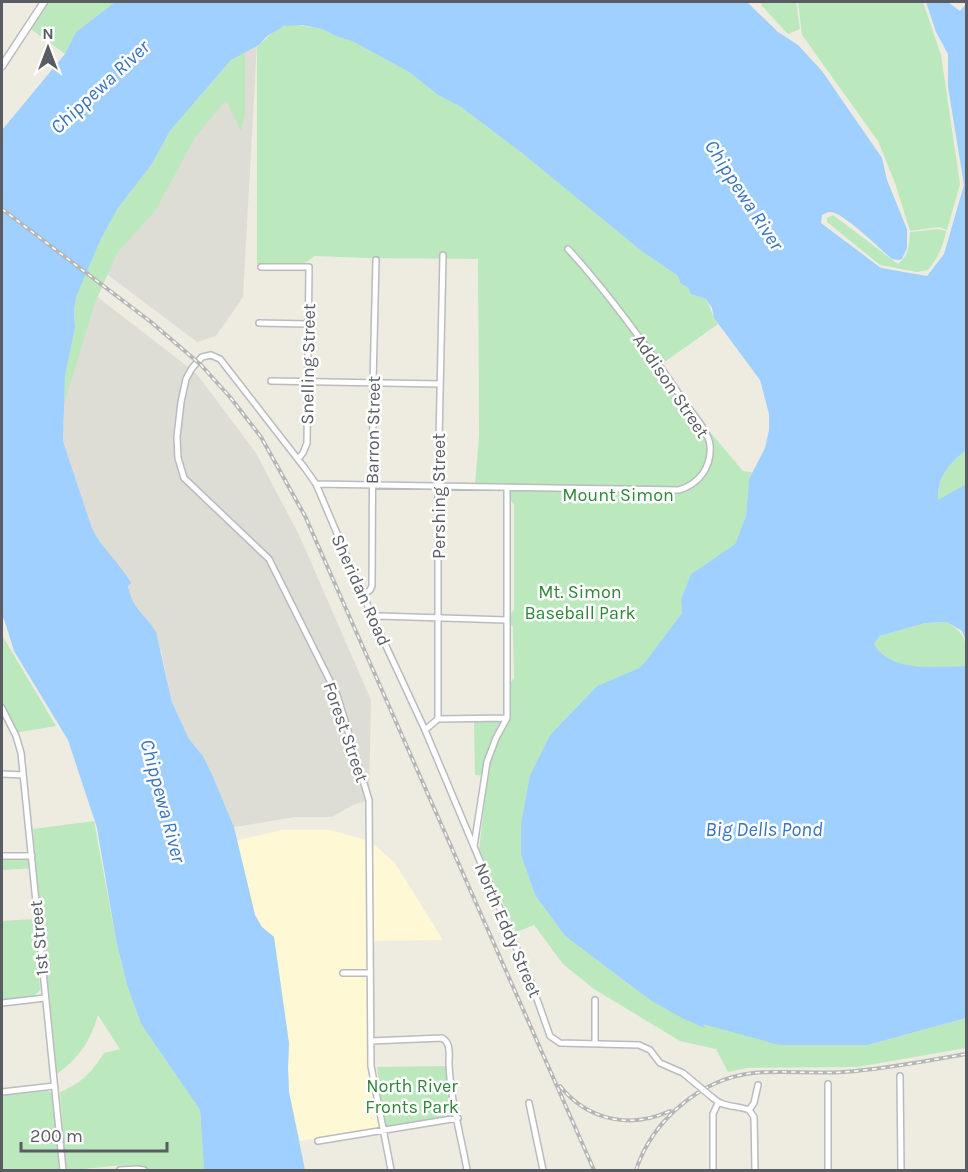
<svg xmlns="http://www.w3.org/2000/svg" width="968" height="1172" font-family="Karla,sans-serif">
<rect width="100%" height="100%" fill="#eeece1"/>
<path fill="#fff8d4" d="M281,830h49l40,11 25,22 48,77 -76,1v125l12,62 -79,13 -11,-49 -1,-24 1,-25 -15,-106 -12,-10 -7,-12 -19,-74z"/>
<path fill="#deddd5" d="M257,44l-14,253 -27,39 -19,6 -105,-79 147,-208z
M82,285l114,88 60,80 44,84 71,163 -2,100 -16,5 -21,12h-37l-61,10 -22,-53 -9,-18 -14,-17 -17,-37 -11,-52 -30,-49 -3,-15 -36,-58 -29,-87 2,-66z"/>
<path fill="#bbe8bd" d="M44,2h71l-39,30 -11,22 -37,-27z
M761,2h35l4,27 -12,5 -26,-28z
M798,2h125l18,53 19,129 -13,46 -8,-3 -29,4 -15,-48 -17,-42 -76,-106z
M292,24l30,5 16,8 14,4 57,31 29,23 23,12 61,46 118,97 38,26 2,7 8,5 3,6 15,5c5,8 6,18 12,25l-59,42 46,70 5,-4 33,39 9,1 -3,7 -3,37 -11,28 -44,30 -10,25 1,14 -37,49 -6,6 -42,18 -47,49 -20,40 -9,48v32l14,40 30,41 85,64 54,27 -2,-4 166,22 98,-27v30l-109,19 -110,1 -19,4 -12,-23 -36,-8 -86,-52 -31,-25 -29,-39 -18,7 -37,-83 9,-73 -13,-1 -1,-54h35l2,-9v-30l3,-4 -1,-51 -2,-2v-12l3,-3v-106l-3,-3 -1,-16 -35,-1 4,-48 -1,-177 -113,-1 -50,-2 -12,8h-46v-217l19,-18z
M245,52v61l-4,18 -15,-31 -30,36 -41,75 -38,42 -22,50 -31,101 1,-29 10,-48 -1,-18 3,-14 24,-56 17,-31 34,-44 18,-33 61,-71z
M833,215l65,49c11,-9 11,-18 12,-32l28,-3 8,2c-3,16 -8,27 -18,39l-11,2 -37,-7 -53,-43v-4z
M966,450v34l-28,17c0,-26 9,-36 28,-51z
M947,622c21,14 19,19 19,44 -30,0 -74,8 -92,-22l6,-8 45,-13z
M2,635l54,91 -42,7 -12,-27z
M94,821l22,119 11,45 14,39 59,86 4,60h-54c-17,-10 -60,0 -82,0l-2,-2 -6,-76c23,-10 30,-18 44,-39l16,-4 -22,-34c-8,27 -19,43 -41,59l-21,-206 -34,2v-13h33l-2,-28z
M34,919l6,71 -6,6 -32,4v-79z
M449,1066l9,52 -73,12 -8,-63z
M47,1091l4,1 2,4 6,74h-57v-75z"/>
<path fill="#9fd0ff" d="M115,2h632l31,30 20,13 24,26 60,87 5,22 20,49v19l-5,11 -4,1 -6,-1c-11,-9 -48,-46 -61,-47 -3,0 -6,1 -9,3l-1,8 60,45 46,8 17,-22 20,-69 -16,-98v-33l-12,-22 -10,-30h22l12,9 6,-7v446c-18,15 -28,25 -28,50l28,-16v157l-4,-10 -15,-9 -22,1 -45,13 -6,8c18,30 63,22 92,22v352l-98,27h-89l-76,-21 2,4 -23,-10 -32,-18 -85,-64 -30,-41 -14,-40v-32l9,-48 20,-40 47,-49 42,-18 6,-6 37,-49 -1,-14 10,-25 44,-30 11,-28 3,-37 16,-31 4,-18v-16l-9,-34 -46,-62 -2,-10 -6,-9 -15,-5 -3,-6 -8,-5 -2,-7 -38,-26 -118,-97 -61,-46 -23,-12 -29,-23 -57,-31 -14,-4 -16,-8 -20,-4 -18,1 -17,10 -8,9 -28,15 -61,71 -18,33 -34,44 -17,31 -24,56 -3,14 1,18 -10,48 -2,66 29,87c10,21 28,35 39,55l-3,3c5,25 17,27 28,46l16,70 17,37 14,17 9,18 22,53 21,88 7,12 12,10 15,106 -1,25 1,24 16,78h-101l-4,-60 -59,-86 -14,-39 -11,-45 -19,-112 -29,-88 -54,-89 -10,-32 -2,-2v-487l63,-76 11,-22z"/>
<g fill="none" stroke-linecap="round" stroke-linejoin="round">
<g stroke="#b9bbc1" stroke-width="8">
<path id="minor" d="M261,267h48l-2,176 -4,10 -5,6
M259,323l49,1
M271,381l169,3
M316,484l363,6c20,-6 33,-23 31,-45 -2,-14 -15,-28 -23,-39 -36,-54 -75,-109 -119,-157
M363,595l7,-5 2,-4 1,-203 3,-123
M373,618l6,-2 128,4
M2,708l14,28 5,17 42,417
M438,719l69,-1
M425,730l13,-11v-232l5,-232
M2,774l21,1
M474,846l13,-84 9,-24 11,-20v-230
M2,856h30
M343,973h27
M2,1003l43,-5
M371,1041l71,-3c9,5 7,15 7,25 1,35 12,73 18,107
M595,1044v-44
M900,1076l1,94
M828,1084v86
M2,1092l52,-6
M713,1098c11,10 23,7 36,12
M529,1103l14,67
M749,1110l5,7 1,53
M749,1110l5,-7 4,-18
M318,1141l140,-23
M120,1170l17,-1 7,1
M391,1170l-20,-104 -2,-266 -32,-105 -68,-136 -85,-81 -6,-20 -1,-21 4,-35 5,-23 6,-11 10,-11 9,-2 9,4 84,108 12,17 57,134 52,112 107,255 18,51 10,7 79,2 11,5 10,13 23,10 12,10
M713,1170v-56l5,-11"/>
</g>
<g stroke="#b9bbc1" stroke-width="9">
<path id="tertiary" d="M2,66l42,-64"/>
</g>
<use href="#minor" stroke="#fff" stroke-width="5"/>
<use href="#tertiary" stroke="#fff" stroke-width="6"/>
<g stroke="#b5b6b6" stroke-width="4">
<path id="rail" d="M2,209l149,113 50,43 29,32 31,40 44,79 289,654
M560,1086c28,35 71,43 110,25
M636,1170c16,-49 64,-91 117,-97 30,-3 61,1 91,-1 41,-3 82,-11 122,-18"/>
</g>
<use href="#rail" stroke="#fff" stroke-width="1.5" stroke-dasharray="4.5" stroke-linecap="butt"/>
<g stroke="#b9bbc1" stroke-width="8" stroke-linecap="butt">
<path id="minor-bridge" d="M695,1083l18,15"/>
</g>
<use href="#minor-bridge" stroke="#fff" stroke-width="5"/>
</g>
<g text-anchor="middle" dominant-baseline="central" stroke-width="5" stroke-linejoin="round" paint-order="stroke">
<g font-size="18" fill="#595d63" stroke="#fff">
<text transform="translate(308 364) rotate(-89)">Snelling Street</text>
<text transform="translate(671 386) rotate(56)">Addison Street</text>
<text transform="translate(373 430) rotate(-89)">Barron Street</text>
<text transform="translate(439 496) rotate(-90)">Pershing Street</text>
<text transform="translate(361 590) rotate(66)">Sheridan Road</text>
<text transform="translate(346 732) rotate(71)">Forest Street</text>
<text transform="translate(508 930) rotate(67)">North Eddy Street</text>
<text transform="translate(39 938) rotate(-95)">1st Street</text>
</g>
<g font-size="18" fill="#2e8637" stroke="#fff">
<text x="618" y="495">Mount Simon</text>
<text x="580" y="592">Mt. Simon<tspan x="580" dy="21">Baseball Park</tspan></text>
<text x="412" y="1086">North River<tspan x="412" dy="21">Fronts Park</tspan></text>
</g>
<g font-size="20" font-style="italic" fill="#3773c2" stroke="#fff">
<text transform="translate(100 87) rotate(-43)">Chippewa River</text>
<text transform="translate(744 195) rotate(57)">Chippewa River</text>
<text transform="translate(163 801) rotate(75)">Chippewa River</text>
<text x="764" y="829">Big Dells Pond</text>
</g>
</g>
<rect width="968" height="1172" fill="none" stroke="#595d63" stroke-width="6"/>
<g transform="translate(48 48)" stroke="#ffffff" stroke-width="4.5" paint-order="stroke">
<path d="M0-4.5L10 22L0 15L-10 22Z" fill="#595d63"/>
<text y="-9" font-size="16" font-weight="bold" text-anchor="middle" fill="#595d63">N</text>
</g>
<path d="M21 1142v9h146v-9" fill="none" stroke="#595d63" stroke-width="3"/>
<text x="30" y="1142" font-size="18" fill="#595d63" stroke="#ffffff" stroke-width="4.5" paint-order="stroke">200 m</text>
</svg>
